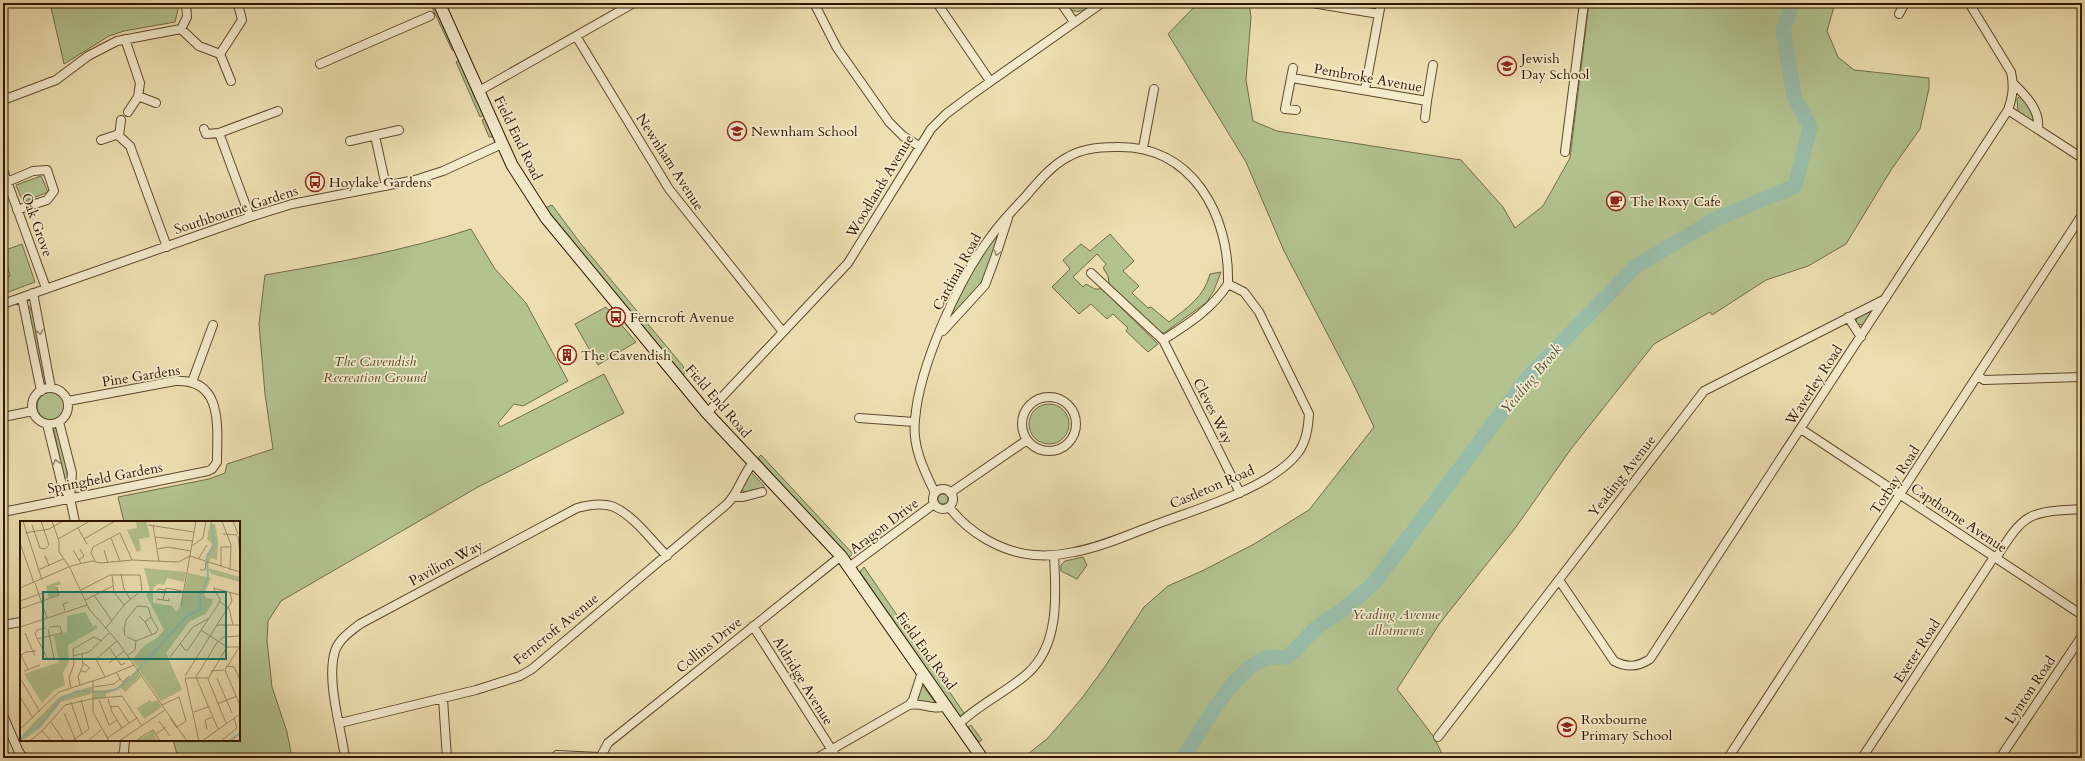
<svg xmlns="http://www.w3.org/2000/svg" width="2085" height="761" font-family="Cardo,serif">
<rect width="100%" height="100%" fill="#eddfb1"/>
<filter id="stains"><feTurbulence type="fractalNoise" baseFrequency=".005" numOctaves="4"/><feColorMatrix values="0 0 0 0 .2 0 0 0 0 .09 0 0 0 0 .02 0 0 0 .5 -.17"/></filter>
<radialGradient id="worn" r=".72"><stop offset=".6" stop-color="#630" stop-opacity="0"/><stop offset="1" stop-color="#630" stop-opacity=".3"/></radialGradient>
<path fill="#b3c390" stroke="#726c48" d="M50,3h129v2l-4,17 -51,9 -15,5 -45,28z
M430,3h3l22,47h-3z
M1064,3h31c-12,8 -21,14 -31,0z
M1198,3h51l2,14 -5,63 7,41 24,10 184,29 42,47 12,21 28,-22 27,-48 19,-155h246l-8,28 11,26 16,13 75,8v10l-9,41 -29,41 -45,74 -38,22 -42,14 -54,35 -2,-3 -56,32 -83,105 -55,78 -76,96 -43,66 37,48 10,21h-421l25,-20 34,-40 22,-30 40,-61 24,-21 36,-16 50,-26 55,-34 65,-83 -24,-50 -66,-126 -38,-89 -78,-128z
M460,60l26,54 -6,3 -24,-55z
M2021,95l14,22 -2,3h-2l-13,-8 -1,-13z
M487,118l7,19h-5l-7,-17z
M41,176l7,16 -25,10 -7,-17z
M552,205l29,39 102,122 2,6 -2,4 -138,-168z
M471,229l24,40 31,34 42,78 -45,25 -9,-2 -16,19 2,4 104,-53 20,39 -146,74 -197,114 -13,20 -1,20 5,46 15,45 5,26h-114l-5,-18h66v-218h-115l-6,-25 91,-18 16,-6 2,-9 46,-15 -8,-55 -6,-70 6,-49c69,-12 139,-24 206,-46z
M998,232l2,1c-10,29 -19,64 -48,81l-1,-1 26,-50z
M1110,234l24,27 -11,10 16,15 -7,7 16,15 3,-1 18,15c19,-15 35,-25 41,-48l11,-2 -7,18 -7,12 -43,31c-12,-2 -45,-40 -55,-50l-1,-7 -5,-8 3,-4 -9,-10 -24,23 10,10 3,-3 9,5h7l56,55 -10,8 -22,-21 2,-3 -15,-14 -6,5 -16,-15 -12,10 -27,-27 18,-18 -7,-9 18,-16 9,7z
M22,244l13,38 -32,12v-15l7,-3 -7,-25z
M29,306l3,5 15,76 -5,-7 -15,-70z
M606,307l30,35 -38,23 -23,-41z
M1868,312l3,2 -8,11 -5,-1 -2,-2 1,-5z
M37 406a14 14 0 1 1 28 0a14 14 0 1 1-28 0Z
M1029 424a20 20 0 1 1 40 0a20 20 0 1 1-40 0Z
M53,426l4,4c5,19 13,40 10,60z
M761,455l92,99 -5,4 -90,-100z
M750,471l15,16 -18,6 -6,-3z
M938 499a5 5 0 1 1 10 0a5 5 0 1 1-10 0Z
M1083,557l4,8 -10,14 -16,-8v-6l4,-4z
M864,567l100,146 -4,4 -100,-145z
M920,682l17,23 -21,-5z
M971,725l11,15 -3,2 -11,-15z"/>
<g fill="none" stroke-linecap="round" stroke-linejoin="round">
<path stroke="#99bdaa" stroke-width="15" d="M1183,758c18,-28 51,-90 84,-100 6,-1 14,-1 21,-1l29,-30 27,-18 31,-27 154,-206 107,-110 78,-46 81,-34 15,-59 -16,-31 -11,-66 10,-27"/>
<g stroke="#5f482c" stroke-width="10">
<path id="street" d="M814,3l23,45 52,74 14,14 16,10
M937,3l53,78
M1061,3l13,19
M1312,3l67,11
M1899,14l6,-11
M181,29l18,17 21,8 11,27
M576,36l93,153 114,143
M125,39l15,44 -2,14 -10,15
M220,54l22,-34 -4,-16
M320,64l110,-48
M1293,68l-8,41 11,1
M1292,78l135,23 6,-36
M2014,84c12,12 26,26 24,44
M1365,90l16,-87
M479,91l155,-88
M138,96l18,7
M3,100l53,-20 32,-24 29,-15 64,-12 6,-12 -1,-14
M2008,110l74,48
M1425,118l2,-17
M121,120l-2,16 11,10 37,101
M204,129l2,5 13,-1
M375,136l11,50
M101,140l18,-6
M350,141l49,-11
M1143,148l11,-59
M1565,152l19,-149
M3,170l43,118
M7,182l26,-11 14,-1 7,21 -7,9 -30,10
M250,217l-31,-84 59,-22
M1091,273l72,67c25,-16 48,-30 65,-56
M33,293l18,95
M22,298l19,93
M3,304l247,-87 42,-13 123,-24 28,-9 59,-27
M1848,317l13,20
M943,331l42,-46 10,-27 13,-40
M1163,340l77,153
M1978,376l6,4 98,-3
M192,382l21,-57
M32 406a18 18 0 1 1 36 0a18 18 0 1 1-36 0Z
M1022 424a27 27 0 1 1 54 0a27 27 0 1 1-54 0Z
M707,413l141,-150 83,-134 15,-15 24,-18 132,-93
M3,417l30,-6
M859,418l55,4
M59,422l13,51 -2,25
M47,424l15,61 8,13 5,24
M1801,429l281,186
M933 499a10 10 0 1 1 20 0a10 10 0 1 1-20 0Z
M935,493c-11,-23 -23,-46 -20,-73 4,-54 44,-142 77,-185 10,-14 22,-26 34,-39 11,-13 26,-31 42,-39 13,-8 31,-10 47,-10 77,-3 115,68 113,137
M950,493l77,-53
M733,497h10l19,-5
M949,507c20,26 52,45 85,48 13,1 27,0 40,-3 28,-5 56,-18 83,-28 40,-15 113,-36 140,-70 9,-11 11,-25 12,-40l-50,-102 -15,-20 -16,-8
M3,512l205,-41 4,-2 5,-7c0,-34 7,-84 -42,-81l-107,20
M1996,558c29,-46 32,-46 86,-49
M849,567l85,-63
M1559,580l55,81c13,7 24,6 36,-2l358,-549c5,-14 6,-24 3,-38l-42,-69
M3,625l18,-3
M753,626l84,132
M443,699l4,59
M909,705c13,-3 25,6 37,1
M3,715l15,35 5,8
M340,723l136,-33 44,-14 12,-7 195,-165c12,-12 15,-29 26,-41
M959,724c20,-20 48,-32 69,-51 32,-29 28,-79 26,-118
M1438,737l266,-346 181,-92
M557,755l43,2
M120,758l4,-6 1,-12
M345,758c-4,-31 -19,-77 -10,-107 4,-12 16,-20 25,-27l217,-116c11,-3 25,-6 37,-1 20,9 37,33 53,49
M600,758l8,-15 233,-187
M817,758l92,-53 4,-5 9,-28
M1728,758l354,-543
M1862,758l132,-201
M2000,758l82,-122"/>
</g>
<g stroke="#301600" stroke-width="13">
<path id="secondary" d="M439,3l73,162 34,53 161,195 134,143 141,202"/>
</g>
<use href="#street" stroke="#f3eacc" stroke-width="8"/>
<use href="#secondary" stroke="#f3eacc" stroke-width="11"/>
</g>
<defs><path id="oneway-chevron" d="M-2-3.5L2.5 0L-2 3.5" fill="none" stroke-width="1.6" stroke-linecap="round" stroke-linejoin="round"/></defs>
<g stroke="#9b8b70">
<use href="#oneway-chevron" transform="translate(997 253) rotate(108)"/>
<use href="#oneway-chevron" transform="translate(40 332) rotate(79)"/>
<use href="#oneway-chevron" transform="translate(56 462) rotate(-103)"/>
</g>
<defs>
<g id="school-ring" transform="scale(1)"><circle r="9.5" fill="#f3eacc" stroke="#8f2418" stroke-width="1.5"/><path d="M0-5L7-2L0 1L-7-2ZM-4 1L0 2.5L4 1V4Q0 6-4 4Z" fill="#8f2418"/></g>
<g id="bus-ring" transform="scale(1)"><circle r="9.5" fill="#f3eacc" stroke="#8f2418" stroke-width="1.5"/><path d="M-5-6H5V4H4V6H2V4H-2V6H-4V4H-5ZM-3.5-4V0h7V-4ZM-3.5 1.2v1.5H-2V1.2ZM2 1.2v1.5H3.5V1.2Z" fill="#8f2418"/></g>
<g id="cafe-ring" transform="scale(1)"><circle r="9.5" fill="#f3eacc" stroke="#8f2418" stroke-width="1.5"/><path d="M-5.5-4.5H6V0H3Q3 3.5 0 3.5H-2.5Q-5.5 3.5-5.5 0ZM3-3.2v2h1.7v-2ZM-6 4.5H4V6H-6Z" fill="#8f2418"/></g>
<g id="building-ring" transform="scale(1)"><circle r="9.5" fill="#f3eacc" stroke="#8f2418" stroke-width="1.5"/><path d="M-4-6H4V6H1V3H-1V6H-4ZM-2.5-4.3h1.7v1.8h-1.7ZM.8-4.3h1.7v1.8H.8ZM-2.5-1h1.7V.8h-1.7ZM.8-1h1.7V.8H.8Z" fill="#8f2418"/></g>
</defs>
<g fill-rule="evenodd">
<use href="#school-ring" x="1507" y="66"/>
<use href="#school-ring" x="737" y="131"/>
<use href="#bus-ring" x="315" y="182"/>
<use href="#cafe-ring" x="1616" y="201"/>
<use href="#bus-ring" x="616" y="317"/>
<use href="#building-ring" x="567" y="355"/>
<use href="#school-ring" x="1567" y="727"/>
</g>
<g text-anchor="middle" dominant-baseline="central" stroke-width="3.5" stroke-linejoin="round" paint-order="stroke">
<g font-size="14" fill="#301600" stroke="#f3eacc" text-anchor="start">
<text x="1521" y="58">Jewish<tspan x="1521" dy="16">Day School</tspan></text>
<text x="751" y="131">Newnham School</text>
<text x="329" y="182">Hoylake Gardens</text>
<text x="1630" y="201">The Roxy Cafe</text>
<text x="630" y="317">Ferncroft Avenue</text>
<text x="581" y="355">The Cavendish</text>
<text x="1581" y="719">Roxbourne<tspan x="1581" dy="16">Primary School</tspan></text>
</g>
<g font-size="14" fill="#301600" stroke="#f3eacc">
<text transform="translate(1368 78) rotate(10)">Pembroke Avenue</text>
<text transform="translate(518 138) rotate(64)">Field End Road</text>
<text transform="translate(670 162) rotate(57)">Newnham Avenue</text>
<text transform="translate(880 186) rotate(-59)">Woodlands Avenue</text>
<text transform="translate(236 210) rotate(-18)">Southbourne Gardens</text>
<text transform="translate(37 225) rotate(70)">Oak Grove</text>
<text transform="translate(957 272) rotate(-61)">Cardinal Road</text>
<text transform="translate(141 376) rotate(-9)">Pine Gardens</text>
<text transform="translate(1814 385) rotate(-57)">Waverley Road</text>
<text transform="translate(718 401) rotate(49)">Field End Road</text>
<text transform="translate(1213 411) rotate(63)">Cleves Way</text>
<text transform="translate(1622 476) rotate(-52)">Yeading Avenue</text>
<text transform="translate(105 478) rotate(-11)">Springfield Gardens</text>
<text transform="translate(1895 480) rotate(-57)">Torbay Road</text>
<text transform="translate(1212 487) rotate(-23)">Castleton Road</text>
<text transform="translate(1959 518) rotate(34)">Capthorne Avenue</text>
<text transform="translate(884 526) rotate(-37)">Aragon Drive</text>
<text transform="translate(446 563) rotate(-28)">Pavilion Way</text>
<text transform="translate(556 629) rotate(-39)">Ferncroft Avenue</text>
<text transform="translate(709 645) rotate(-39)">Collins Drive</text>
<text transform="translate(926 651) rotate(54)">Field End Road</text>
<text transform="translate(1917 651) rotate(-57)">Exeter Road</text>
<text transform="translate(803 681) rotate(58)">Aldridge Avenue</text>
<text transform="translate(2030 690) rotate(-56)">Lynton Road</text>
</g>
<g font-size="14" font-style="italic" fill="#574a2b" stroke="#f3eacc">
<text x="375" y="361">The Cavendish<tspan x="375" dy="16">Recreation Ground</tspan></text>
<text x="1396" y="614">Yeading Avenue<tspan x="1396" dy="16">allotments</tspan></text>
</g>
<g font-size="15" font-style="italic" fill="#55503c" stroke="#f3eacc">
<text transform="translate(1531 379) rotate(-50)">Yeading Brook</text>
</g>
</g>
<g transform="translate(20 521)">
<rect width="220" height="220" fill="#eddfb1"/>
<path d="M116,0h10l4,16 -11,2 2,11 -4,2 -10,-22 10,-2zM195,3l3,17 -1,19 -6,-2 -2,4 -4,-2 8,-15 -6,-6 1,-6 2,-8zM124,47l42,4 -2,10 -17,-4 -3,7 -6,-1 -5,4v15l19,3 4,6 5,-6 7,-33 23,5 -7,17 2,3 7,1 -1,5 -7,10 -16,8 -23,31 16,37 -21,11 -29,-41 12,-14 14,-9 6,-7 -18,-35 4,-4zM188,47l32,9v5l-29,-8zM39,60l2,3 -5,2 3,8 -10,4 -3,-12zM65,91l8,14 -6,3 9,-4 2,3 -30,17 1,17 -6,11 2,12 -11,5 -12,13 -18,-29 35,-12 -5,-26 13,-4v-16zM117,149l4,7 -16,15 -4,-4 -15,6v4l-13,1 1,-8 21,-2zM73,165l-2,8 -30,8 -21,26 -15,11 -3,-4 37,-38zM130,179l2,2 5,-2 5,7 -18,12 -7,-11zM133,210l4,9 -19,1v-1z" fill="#b3c390"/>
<path fill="none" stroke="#99bdaa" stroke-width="2" d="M0,219l14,-12 6,-2 22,-28 16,-7 27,1 12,-3 16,-13 54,-60 14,-7 -1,-14 8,-17 -1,-22 7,-12 -3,-23M210,220l10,-8"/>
<path fill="none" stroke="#a18f6a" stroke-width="1" d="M3,0l19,59M32,0l7,20v11l11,16 19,41 29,33 69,99M202,0l9,24 -1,25M213,0l5,13M12,4l8,23 5,1 4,-4 -8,-24M128,4l46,7M133,4l6,36M58,7l9,16M5,12l24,-4 14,-8M203,13l14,1M218,15l2,19M135,16l38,4M91,17l9,23M38,18l32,-18M64,18l31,-18M0,22l14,40M172,25l11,-8 3,-17M138,28l10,-2 23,4M53,29l8,13M84,29l4,13M170,35l50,16M179,37l8,-13M27,39l-2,-4 4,10M59,39l5,-4 -4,-7M75,40l-4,-8 2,-6 27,-14 12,27M201,46v-20h10M18,49l25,-11M180,49h5l1,-8M101,53l3,15 6,10M92,54l2,17 10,13M15,62l12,35M0,67l51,-22 21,-5 9,2 31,-3 46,2 12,-6M193,67l27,7M61,69l29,-15h30l2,15 -17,14 -20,25M144,72l-7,-1 1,-3 7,1M74,74l18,26M137,78l12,2v-3M65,79l28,-14M143,79l3,-12 16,3M0,80l25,-9M200,81l9,6 4,17M161,85l15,-85M0,88l39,-14 -2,-8M45,90l-2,-7 5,-2M119,95l6,6 6,-5M125,101l7,13M197,104h23M0,106l67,-22M26,107l-9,2 -2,4 13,26 6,-2 -6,-29M181,109l26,17h12M5,112l10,23M105,115l-1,-7 2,-9 11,-14 11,1 3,10M107,116l9,4 20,-8 2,-4 -7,-12M17,118l25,-6 -2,-7 -11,1M199,120l4,-4 17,-1M160,122l5,7h3l31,-47 1,-4 -6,-10M220,125l-15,24 15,35M89,126l12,18 4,-2M0,132l8,16M0,135l6,-4 10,-1M53,135l16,-4 20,-19M107,135l8,-6 1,-9M150,136l23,-30 15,-8M89,142l15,-12M206,145l8,1 6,12M4,150l16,-6M61,150l4,1 5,-4 -7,-5M191,150l13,-1M165,155l47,-75 -2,-9M85,156l-9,-18 21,-18M0,157l20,34M197,157l15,35M100,158l3,3 6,-6M73,160v31l16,29M60,164l-2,-8 5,-12 -1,-11M74,166l20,-3 6,-5 -3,-6M51,167l-2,-10 5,-14 -1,-15 21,-12 8,4M0,176l13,21M88,178l4,13 10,16M79,179l10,25 8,-5M51,181l11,32M197,183l20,-8M142,184l17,-8 7,24 -9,6M90,186l8,-1 11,17M174,191l14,-5M44,192l12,28M150,197l7,10M139,200l11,15M31,201l13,19M206,202l-18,-44 19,-32M0,208l39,-37 46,-15 29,-12M187,208l-2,-9 7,-3M198,208l-22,-52 22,-36M22,210l9,10M128,212l5,-3 7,11M136,213l10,-7M87,217l30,-20M117,219l10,-7M10,220l15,-13 20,-23 26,-6 31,-3 20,30M52,220l17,-12 -8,-29M68,220l13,-11M99,220l46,-31M179,220l-14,-63h23M182,220l38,-27M201,220l16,-13 -3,-10"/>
<path fill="#0f766e" fill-opacity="0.15" stroke="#0f766e" stroke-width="2" d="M23,71h183v67h-183z"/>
<rect width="220" height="220" fill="none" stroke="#301600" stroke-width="2"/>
</g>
<rect width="2085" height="761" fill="none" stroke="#eddfb1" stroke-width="16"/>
<rect x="4" y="4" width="2077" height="753" fill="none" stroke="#301600" stroke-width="2"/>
<rect x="8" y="8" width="2069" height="745" fill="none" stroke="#301600"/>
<rect width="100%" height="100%" filter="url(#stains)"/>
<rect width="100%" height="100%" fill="url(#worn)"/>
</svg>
